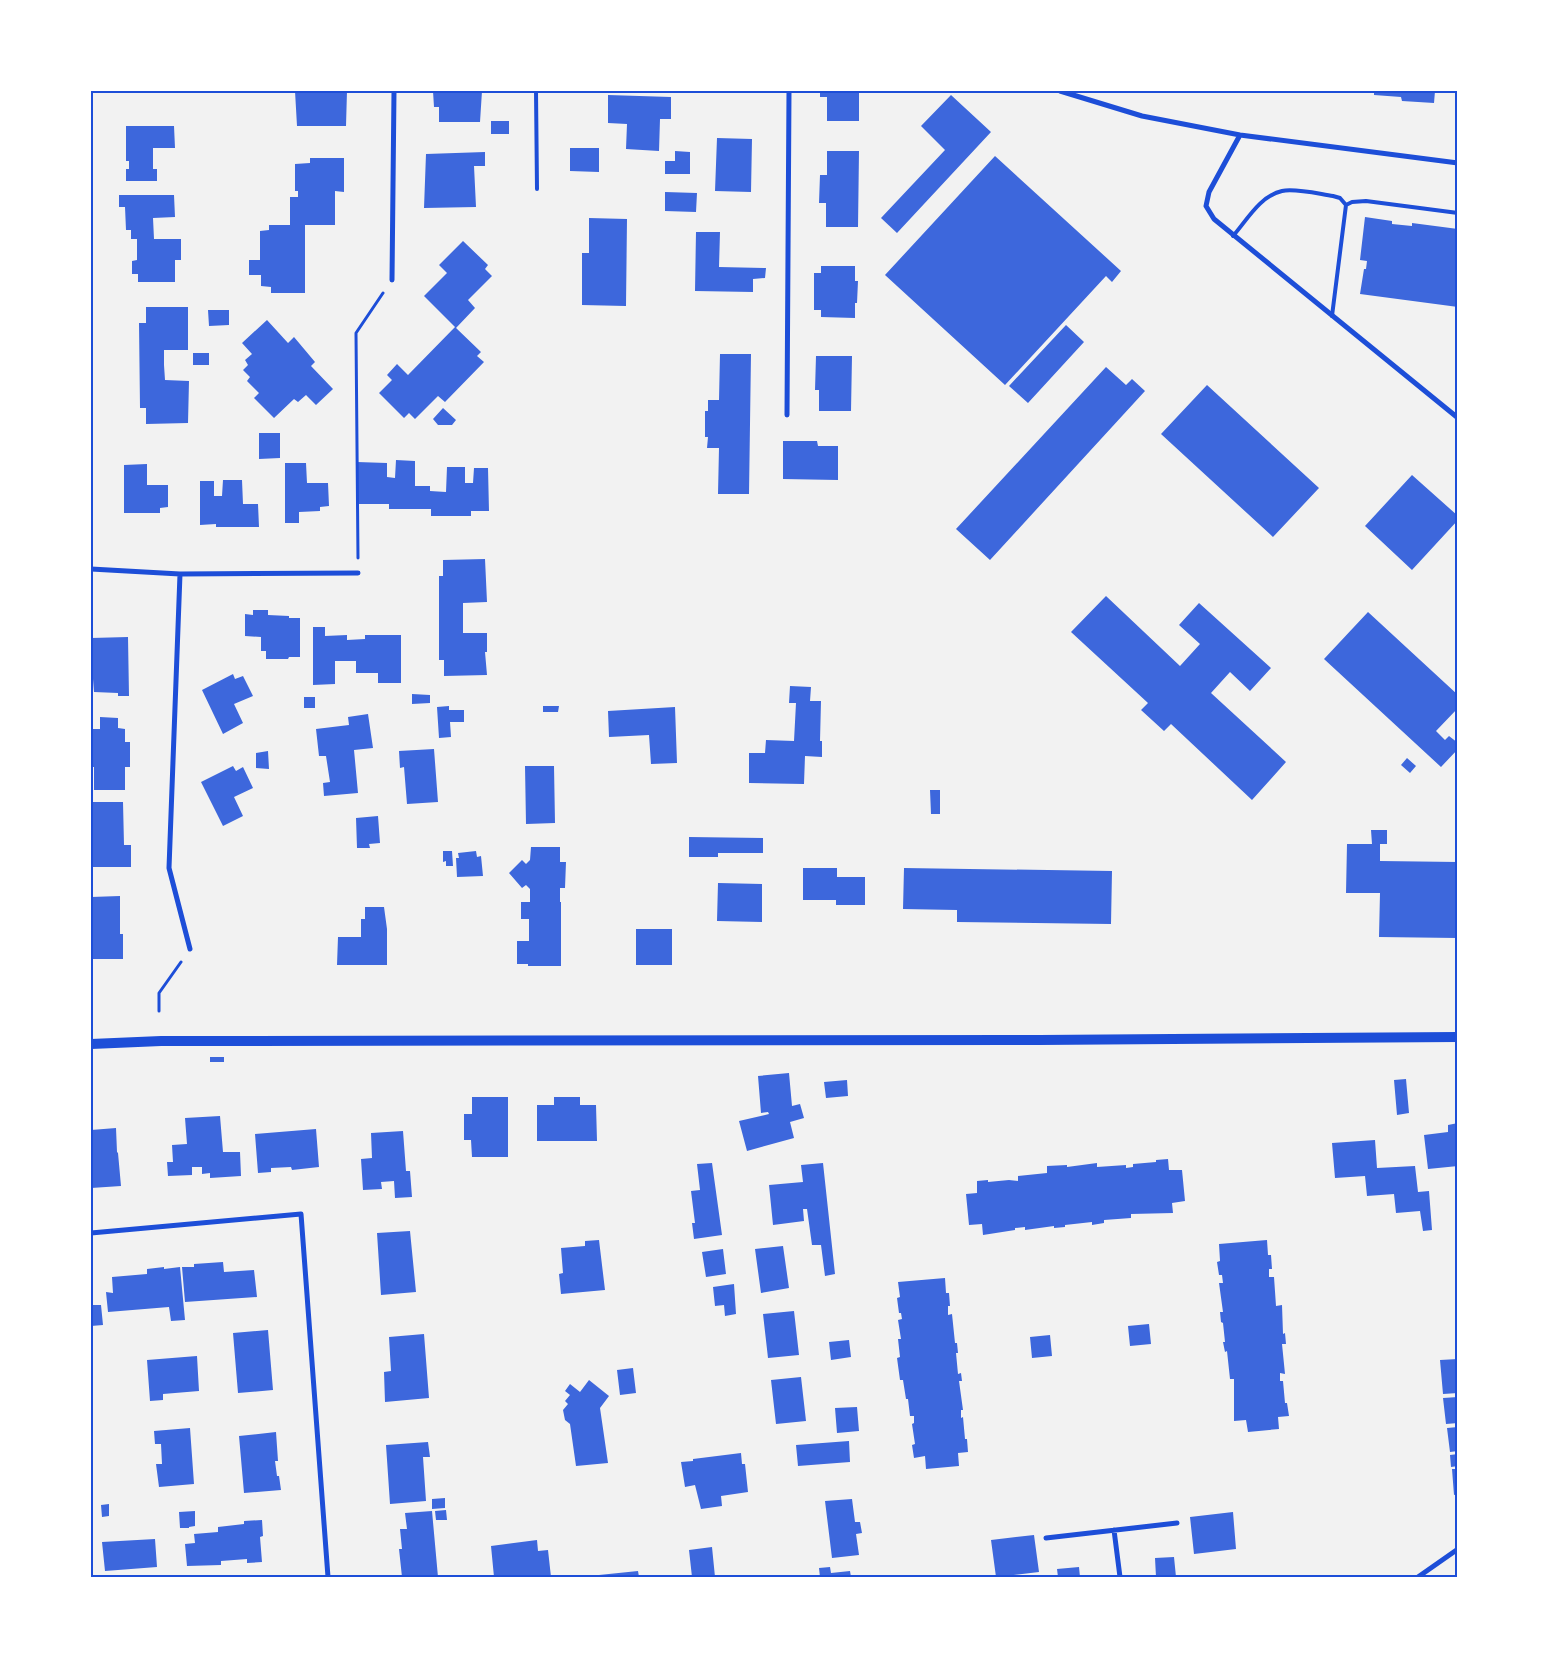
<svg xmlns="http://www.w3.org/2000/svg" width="1549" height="1668" font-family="'Archivo Narrow',sans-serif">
<rect width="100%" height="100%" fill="#f2f2f2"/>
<path fill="#3d67dc" d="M295,91h52l-1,35h-49z
M433,91h49l-2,31h-41v-15h-5z
M820,91h39v30h-32v-24h-7z
M1374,91h61l-1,12 -32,-2 -1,-4 -27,-2z
M608,95l63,2v22h-11l-1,32 -33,-2 1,-25 -19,-1z
M951,95l40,37 -94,101 -16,-15 64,-68 -24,-24z
M491,121h18v13h-18z
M126,126h48l1,22h-22v21h4v12h-31v-12h3v-8h-3z
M717,138l35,1 -1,53 -36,-1z
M570,148h29v24l-29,-1z
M675,151l15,1v22h-25v-13h10z
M827,151h32l-1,76h-32v-24h-7l1,-28h7z
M485,152v14h-11l2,41 -52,1 2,-54z
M995,156l126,115 -9,11 -6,-6 -101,109 -120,-110z
M310,158h34v34l-9,-1v34h-30v68h-34v-6l-10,-1v-11h-12v-15h11v-29l9,-1v-5h21v-28h8v-6h-3v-27l15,-1z
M665,192l32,1 -1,19 -31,-1z
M119,195h55l1,22 -22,1 1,21h27v21h-6v22h-37v-8h-6v-13l5,-1v-21h-6v-9h-5l-1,-23h-6z
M1365,217l27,4v3l20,2v-3l46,6v78l-98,-13 4,-25h2l1,-8 -7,-1z
M589,218l38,1 -1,87 -44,-1v-52h7z
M696,232h24l-1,35 47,1 -1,10 -12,1v13l-58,-1z
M463,241l25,24 -3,4 7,7 -24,24 7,8 -19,20 -32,-32 23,-23 -8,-8z
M821,266h34v15h3l-1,22h-2v15l-34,-1v-7h-7v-37h7z
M146,307h42v43h-24v15l1,15 24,1 -1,42 -42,1v-16h-6l-1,-85h7z
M208,310h21v15l-20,1z
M267,320l21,23 6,-6 21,25 -4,4 22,23 -17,16 -10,-10 -8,7 -4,-3 -20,19 -20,-20 5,-5 -12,-12 3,-4 -7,-7 5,-5 -3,-5 7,-6 -10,-11z
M1066,325l18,17 -56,61 -19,-17z
M455,327l26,25 -4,4 7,6 -39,40 -7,-6 -23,23 -6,-6 -5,5 -25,-25 13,-13 -5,-5 10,-11 11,11z
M193,353h16v12h-16z
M720,354h31l-2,140h-31l1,-46h-12l1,-11h-3v-26h3v-11h11z
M816,356h36l-1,55h-32v-21h-4z
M1106,367l20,18 6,-6 13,12 -155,169 -34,-31z
M1207,385l112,103 -46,49 -112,-103z
M443,408l13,12 -4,5h-14l-5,-6z
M259,433h21v25l-21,1z
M783,441h34l1,5h20v34l-55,-1z
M396,460l19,1v25h15v5l16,1 1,-25h18v16h8l1,-15h14l1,43h-18v5h-40v-7h-42v-5h-32v-42l30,1v14l8,1z
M285,463h21l1,20h21l1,23 -9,1v4l-21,1v11h-14z
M147,464v21h21v22l-8,1v5h-36v-48z
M1412,475l46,41v4l-46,50 -47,-44z
M223,480h19l1,24h15l1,23h-43v-3l-16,1v-44h14v15h8z
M485,559l2,43 -24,1v30h24v19h-2l2,23 -43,1v-16h-5v-84h4v-16z
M1106,596l74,70 20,-22 -21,-19 20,-22 72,65 -21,23 -20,-19 -19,21 75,69 -34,38 -81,-76 -7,7 -23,-21 7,-7 -77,-71z
M253,610h15v5l21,1v2h11v39h-11l-1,2h-22v-8h-5v-14l-16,-1v-22l8,1z
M1368,612l90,83v13l-22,23 9,9 4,-4 9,7v6l-17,18 -117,-108z
M313,627h12v9l22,-1v5l18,-1v-4h36v48h-23v-10h-22v-12h-21v23l-22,1z
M128,637l1,59h-11v-3l-24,-1 -1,-13h-2v-41z
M233,674l2,5 8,-3 10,20 -19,8 9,19 -20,11 -21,-44z
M790,686l21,1 -1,14h11l-1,40h2v16l-17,-1 -1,28 -55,-1v-30h16l1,-13 28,1 2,-38h-7z
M412,694l18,1v8l-18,1z
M304,697h11v11h-11z
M449,706v4h15v12h-14l1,15 -12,1 -2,-31z
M543,706h16l-1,6h-15z
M675,707l2,56 -26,1 -2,-29 -40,2 -1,-26z
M368,714l5,34 -19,2 4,43 -34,3 -1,-13 7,-1 -4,-26h-7l-3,-27 33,-4 -1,-8z
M100,717l18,1v10l7,1v13h5v25h-5v23h-31v-23h-3v-38h9z
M434,749l4,53 -31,2 -3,-37 -4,1 -1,-17z
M268,751l1,18 -13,-1v-15z
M1407,758l9,8 -6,7 -9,-8z
M233,766l3,5 7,-4 10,21 -19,9 9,19 -20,10 -22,-44z
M525,766h29l1,57 -29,1z
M930,790h10v24h-9z
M91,802h32l1,43h7v22h-40z
M378,816l2,27 -11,1 1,4h-13l-1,-30z
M1371,830h16v14h-7v17l78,1 -1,76 -78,-1 1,-44h-34l1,-49h25z
M689,837l74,1v15h-45v4h-29z
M531,847h29v15h6l-1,26h-5v14h1v64h-33v-2h-11v-23h12v-22h-8v-17h9v-13l-4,-4 -4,3 -13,-15 13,-13 4,4 4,-4z
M443,851h9l1,15h-7v-5l-3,1z
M476,851l1,6 4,-1 2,20 -26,1 -1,-19h3l-1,-5z
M803,868h34v9h28v28h-29v-5h-33z
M904,868l208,3 -1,53 -154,-2v-12l-54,-1z
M718,883l44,1v38l-45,-1z
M120,896v38h3v25h-32v-62z
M365,907h19l3,22v36h-50l1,-28h23v-18h4z
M636,929h36v36h-36z
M210,1057h14v5h-14z
M789,1073l3,33 8,-2 4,14 -14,4 4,16 -47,13 -8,-30 30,-7 -1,-2 -7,1 -3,-37z
M1406,1079l3,34 -12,2 -3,-35z
M847,1080l1,16 -22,2 -2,-16z
M472,1097h36v60h-36l-1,-17h-7v-26h8z
M554,1097h26v8h16l1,36h-60v-36h17z
M220,1116l3,36h17l1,24 -31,2v-5l-8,1v-7h-10v8l-24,1 -1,-14h6l-1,-17 15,-1 -2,-26z
M1458,1123v43l-30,3 -4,-34 24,-3v-7z
M116,1128l1,24 1,1 3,33 -30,2v-58z
M316,1129l3,38 -27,3 -1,-3 -20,1v4l-13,1 -3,-39z
M403,1131l3,40h4l2,26 -17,1 -1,-17 -13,1 1,7 -19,1 -2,-31 11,-1 -1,-25z
M1375,1140l2,28 38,-2 3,26 11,-1 3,39 -9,1 -3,-20 -24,2 -2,-19 -27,2 -2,-20 -30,2 -3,-35z
M1168,1159l1,11h13l3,31 -13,2 1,10 -42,1v4l-27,2v3l-12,2v-3l-27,3v2l-11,1v-2l-29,4v-3l-10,1v2l-32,5 -1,-11 -13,1 -3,-31 11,-1v-12l11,-1v2l21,-2 9,1v-5l29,-3v-7l20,-1v2l30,-4v4l29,-2v3l7,-1v-3l23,-2v-2z
M712,1163l10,72 -28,4 -2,-16h3l-4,-32 9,-1 -3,-26z
M823,1163l12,111 -10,2 -4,-31h-9l-5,-36h-4l1,12 -31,4 -4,-40 34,-3 -2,-17z
M410,1231l6,61 -35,3 -4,-62z
M599,1240l6,50 -44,4 -2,-20 4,-1 -2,-25 24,-2v-5z
M1267,1240l1,15h3l1,14h-3v8h5l2,29 6,-1 1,29 2,-1 1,11h-4l3,30 -5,-1v8h3l2,22h2l2,13 -11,1 1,12 -31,3 -2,-12 -12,1v-42h-4l-3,-28 -2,1 -2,-10h2l-2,-19 -2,-1 -1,-10h3l-4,-29h4l-1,-8h-3l-2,-13 3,-1 -1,-17z
M783,1246l6,42 -28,5 -6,-44z
M723,1249l3,25 -20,3 -4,-25z
M223,1262l1,10 30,-2 3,27 -72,5 -3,-35h12v-3z
M164,1267v2l16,-2 5,53 -14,1 -2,-14 -61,5 -2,-20 7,1 -1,-16 35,-3v-5z
M945,1278l1,15h3l1,13h-2v9l4,-1 3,29h2l1,10h-2l2,21 3,-1 1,8h-3l4,29h-2v8l2,-1 2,22h2l1,13 -10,1 1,13 -33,3 -1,-13 -11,2 -2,-13 3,-1 -3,-20 2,-1v-7h-4l-2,-17h-2l-3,-19h-3l-3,-22 3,-1 -2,-18h3l-3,-19 4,-1 -1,-6h-2l-2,-15 3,-1 -2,-15z
M734,1284l2,30 -11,2 -1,-11 -9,1 -2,-19z
M91,1305h10l2,20 -12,1z
M794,1311l5,44 -31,3 -5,-44z
M1149,1324l2,20 -21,2 -2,-20z
M268,1330l5,60 -35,3 -5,-60z
M424,1334l5,64 -44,4 -1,-30 7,-1 -2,-34z
M1050,1335l2,21 -20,2 -2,-21z
M849,1340l2,17 -20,3 -2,-18z
M197,1356l2,35 -36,3v6l-13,1 -3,-41z
M1458,1359v34l-15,1 -3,-34z
M633,1368l3,25 -16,2 -3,-25z
M801,1377l5,44 -30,3 -5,-44z
M589,1380l20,16 -9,12 8,55 -32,3 -6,-42 -5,-4 -2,-10 5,-6 -3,-3 5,-6 -5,-4 5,-7 10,8z
M1458,1397v26l-12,1 -3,-26z
M857,1407l2,24 -22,2 -2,-25z
M1458,1427v24l-8,1 -3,-24z
M190,1428l4,56 -35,3 -3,-23h6l-1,-20h-6l-1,-13z
M276,1432l2,29h-3l2,15h2l2,14 -37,3 -5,-57z
M849,1441l1,21 -52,4 -2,-21z
M428,1442l2,15h-7l3,44 -36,3 -4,-59z
M741,1453l1,11h3l3,28 -27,4 1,10 -21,3 -6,-24 -10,2 -4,-25 12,-1v-2z
M1458,1454v12l-7,1 -1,-12z
M1452,1469h6v25l-4,1z
M445,1498v10l-13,1v-10z
M852,1499l3,23h5l2,11 -6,1 3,21 -27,3 -7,-57z
M109,1504v12l-7,1 -1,-12z
M446,1510l1,10h-11l-1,-9z
M195,1511v15l-6,1v1h-9l-1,-16z
M432,1511l6,66h-36l-3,-28h3l-2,-20h7l-2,-16z
M1233,1512l3,37 -42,5 -4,-37z
M262,1520l1,16 -3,1 2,25 -15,1v-4l-26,2v4l-34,1 -2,-22 10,-1 -1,-9 24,-2v-5l26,-3v-3z
M1034,1535l5,37 -43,5 -5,-37z
M155,1539l2,28 -52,4 -3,-29z
M537,1540l1,11 10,-1 3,27h-57l-3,-31z
M712,1547l3,30h-23l-3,-27z
M1174,1557l2,20h-20l-1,-19z
M830,1567l1,6 19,-2 1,6h-31l-1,-9z
M1079,1567l1,10h-22l-1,-8z
M638,1571l1,6h-40v-2z"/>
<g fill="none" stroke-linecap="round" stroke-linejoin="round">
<path stroke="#1d4ed8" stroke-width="3" d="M358,558l-2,-225 27,-40
M159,1011v-18l22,-31"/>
<path stroke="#1d4ed8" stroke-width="4" d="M536,91l1,98
M1346,205l6,-3 14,-1 92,12
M1233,236c14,-16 27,-40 49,-45 13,-3 37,3 51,5l7,2 6,7 -14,111"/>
<path stroke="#1d4ed8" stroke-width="5" d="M1060,91l82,25 98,19 218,28
M1240,135l-31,57 -3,14 8,13 244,199
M392,280l2,-189
M787,415l2,-324
M91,569l89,5 178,-1
M180,574l-11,294 21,81
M91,1233l210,-19 27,363
M1114,1530l6,47
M1046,1538l131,-15
M1418,1577l40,-28"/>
<path stroke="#1d4ed8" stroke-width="10" d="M91,1044l70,-3 878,-1 419,-3"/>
</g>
<rect width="1549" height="1668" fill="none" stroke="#ffffff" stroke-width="185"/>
<rect x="92" y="92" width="1364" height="1484" fill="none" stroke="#1d4ed8" stroke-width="2"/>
</svg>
